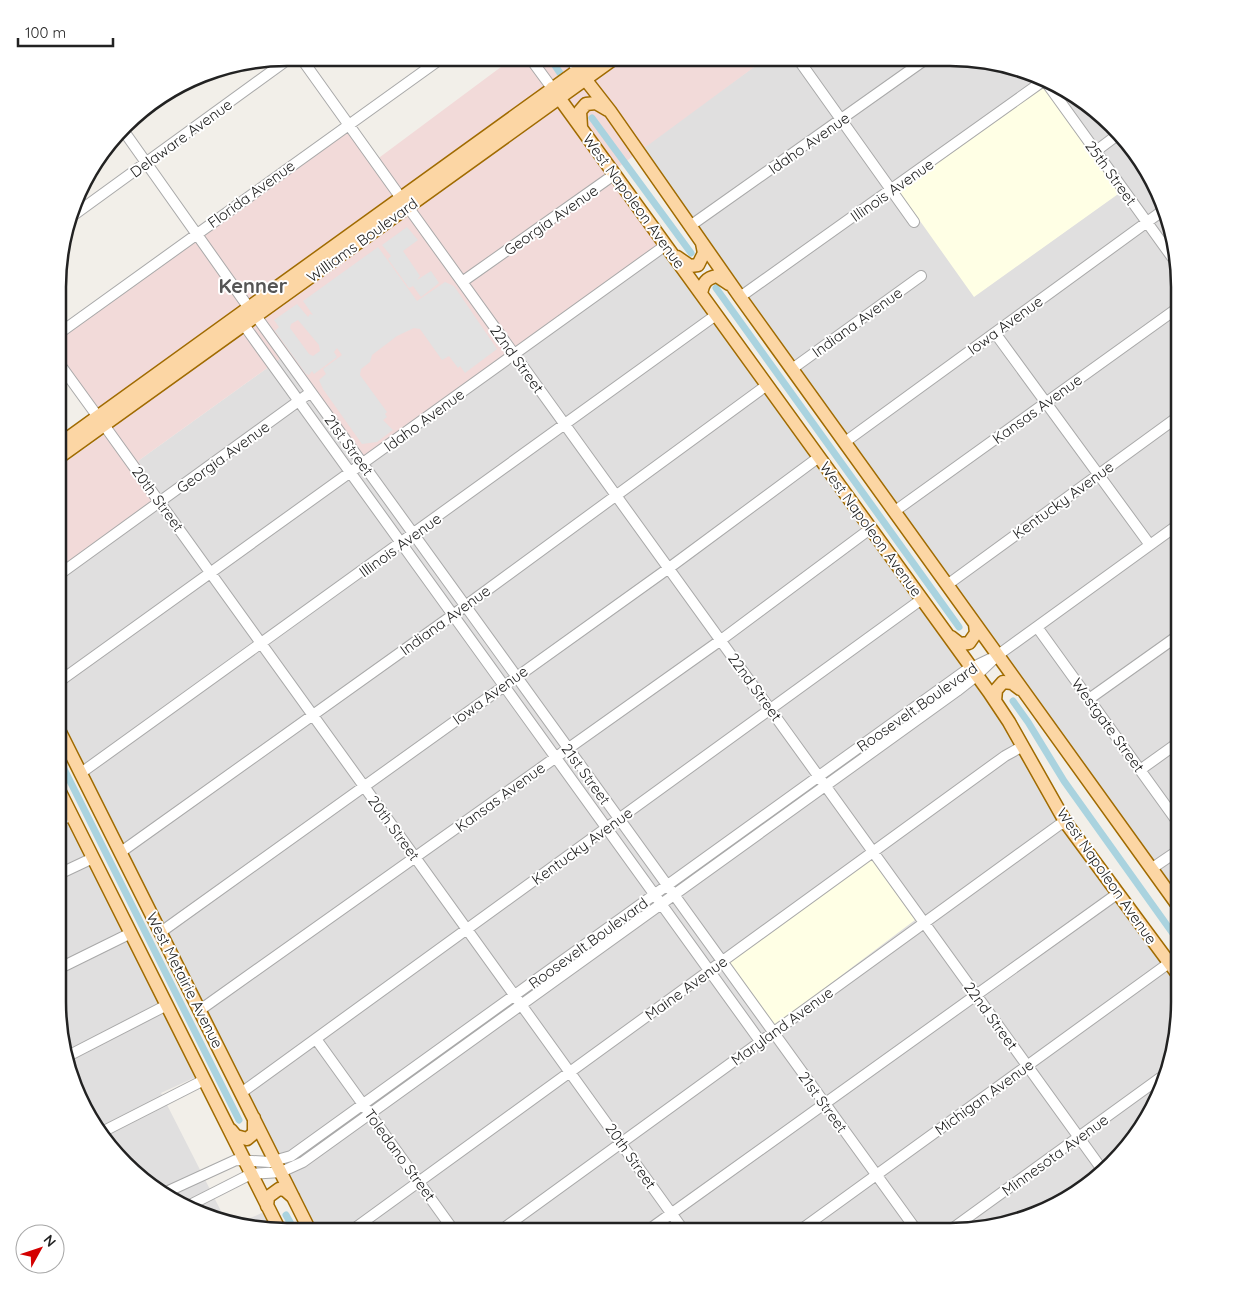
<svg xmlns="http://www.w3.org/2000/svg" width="1237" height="1289" font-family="Quicksand,sans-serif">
<rect width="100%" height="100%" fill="#f2efe9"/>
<path fill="#e0dfdf" d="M765,59h215l85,29 76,71 26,54 12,59v633l-538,-757z
M659,244l520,726v47l-30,99 -71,77 -54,26 -59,12h-648l-258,-514 1,-148 100,-74 -22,-34 150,-108z
M59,800l139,276 -37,17 63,124 -51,-16 -77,-71 -26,-54 -12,-59z
M266,1211l10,20 -34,-9z"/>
<path fill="#f2dad9" d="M513,58l252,1 -156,115 50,70 -297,215 -74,-106 -150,108 23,34 -101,74 1,-104 51,-36 -51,-69v-24l286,-207 25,34z"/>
<path fill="#ffffe5" d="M1044,85l77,107 -147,105 -76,-107z
M871,858l44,62 -141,106 -46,-65z"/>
<path fill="#e2e2e2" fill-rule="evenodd" d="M407,227l11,13 -15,11 17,25 -3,4 14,-9 8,12 -18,14 -8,-11 -4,2 -21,-29 3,-3 -9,-11z
M378,247l39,54 28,-19 9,4 43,63 -32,24 -5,-7 -2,2 -9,-12 -7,4 -22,-31 -6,-1 -17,8 -25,19 -2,7 -9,7 -1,6 27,37 -2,2 2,3 -4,3 10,10 -16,12 -15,2 -39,-55 -4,-9 7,-6 -3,-5 19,-14 -5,-7 -3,4 3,5 -23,17 -2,-3 -3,4 -3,-1 -31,-43 4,-4 -5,-7 23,-16 11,13 2,-3 3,1 -10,-14zM298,320l21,25 1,6 -7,5 -4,-2 -19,-26 1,-4z"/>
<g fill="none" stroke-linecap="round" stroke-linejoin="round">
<path stroke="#aad3df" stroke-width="7" d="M550,58l10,15
M592,118l99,135
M716,288l243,339
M1013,701l15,21 36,59 115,161
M59,759l180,361
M286,1215l9,16"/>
<g stroke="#a9a9a9" stroke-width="12">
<path id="minor" d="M301,58l100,140
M530,58l22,30
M569,58l9,12
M798,59l116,163
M1046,82l131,182
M123,130l126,178
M1096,151l20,-15
M408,207l693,961
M71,217l219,-159
M690,226l236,-167
M462,282l153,-108
M740,297l303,-216
M256,316l661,915
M244,325l516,716
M61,332l381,-274
M995,333l155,212
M61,366l37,51
M792,369l129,-93
M104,425l580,806
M845,442l320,-233
M895,511l284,-204
M60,574l251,-182
M947,585l232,-169
M1037,627l142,197
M60,681l606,-436
M1089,699l90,-64
M1140,770l39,-28
M81,773l635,-458
M59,821l13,-6
M121,852l332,-237 314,-230
M1151,869l28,-19
M59,874l34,-16
M161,932l508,-364 150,-111
M58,969l73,-36
M200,1010l521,-370 149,-111
M316,1039l138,192
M66,1057l101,-52
M241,1093l681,-494
M100,1133l104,-53
M164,1193l72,-33 34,2 21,-6 674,-485 25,-12
M188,1206l63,-32 30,-2 22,-10 654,-471 19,-15 22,-21 181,-131
M351,1231l654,-475 18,-10
M500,1231l559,-406 7,-2
M647,1231l470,-337
M799,1231l370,-268
M949,1231l211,-153"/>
</g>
<g stroke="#a06b00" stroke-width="15">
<path id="major" d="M578,70l32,41 130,186 439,610
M552,88l437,604 20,30 57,101 113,153
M581,127l-1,-16 6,-7 10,-1 12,7
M677,257l13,9 8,-1 6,-12 -2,-10
M701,294c2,-11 5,-16 16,-18l12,8
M61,443l534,-385
M61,456l554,-398
M951,637l9,7 9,-1 7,-10 -1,-9
M995,701l1,-11 7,-8 9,1 8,6
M59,730l251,501
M59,790l221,441
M231,1130l5,6 11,3 7,-6v-15
M267,1206l1,-9 11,-8 6,1 8,7"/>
</g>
<use href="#minor" stroke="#fff" stroke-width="10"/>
<use href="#major" stroke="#fcd6a4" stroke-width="12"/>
</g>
<g text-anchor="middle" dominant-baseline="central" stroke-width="4" stroke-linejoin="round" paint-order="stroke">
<g font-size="15" fill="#222" stroke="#fff">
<text transform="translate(181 138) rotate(-36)">Delaware Avenue</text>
<text transform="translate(809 143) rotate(-35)">Idaho Avenue</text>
<text transform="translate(1111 173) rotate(54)">25th Street</text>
<text transform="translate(892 190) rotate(-35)">Illinois Avenue</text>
<text transform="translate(251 194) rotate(-36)">Florida Avenue</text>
<text transform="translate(634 201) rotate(54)">West Napoleon Avenue</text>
<text transform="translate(551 220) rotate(-35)">Georgia Avenue</text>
<text transform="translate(362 240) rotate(-36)">Williams Boulevard</text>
<text transform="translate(857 322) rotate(-36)">Indiana Avenue</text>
<text transform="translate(1005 325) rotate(-36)">Iowa Avenue</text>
<text transform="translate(517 359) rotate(54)">22nd Street</text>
<text transform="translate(1037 409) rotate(-36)">Kansas Avenue</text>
<text transform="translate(424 420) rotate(-36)">Idaho Avenue</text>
<text transform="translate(349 445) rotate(54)">21st Street</text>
<text transform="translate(223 457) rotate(-36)">Georgia Avenue</text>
<text transform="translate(158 499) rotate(54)">20th Street</text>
<text transform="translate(1063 500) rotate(-36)">Kentucky Avenue</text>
<text transform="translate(871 529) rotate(54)">West Napoleon Avenue</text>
<text transform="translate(400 545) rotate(-36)">Illinois Avenue</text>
<text transform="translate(445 620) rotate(-36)">Indiana Avenue</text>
<text transform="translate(755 687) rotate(54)">22nd Street</text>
<text transform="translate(490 695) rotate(-36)">Iowa Avenue</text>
<text transform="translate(917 707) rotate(-35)">Roosevelt Boulevard</text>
<text transform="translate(1108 725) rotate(54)">Westgate Street</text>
<text transform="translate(586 774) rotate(54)">21st Street</text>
<text transform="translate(500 797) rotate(-36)">Kansas Avenue</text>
<text transform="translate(394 828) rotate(54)">20th Street</text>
<text transform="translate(582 846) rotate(-36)">Kentucky Avenue</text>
<text transform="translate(1107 876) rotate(55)">West Napoleon Avenue</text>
<text transform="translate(588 943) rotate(-36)">Roosevelt Boulevard</text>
<text transform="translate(185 980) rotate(63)">West Metairie Avenue</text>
<text transform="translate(686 988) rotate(-36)">Maine Avenue</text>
<text transform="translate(991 1016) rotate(54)">22nd Street</text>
<text transform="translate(782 1026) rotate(-36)">Maryland Avenue</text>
<text transform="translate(984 1097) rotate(-36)">Michigan Avenue</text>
<text transform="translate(823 1102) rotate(54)">21st Street</text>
<text transform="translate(400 1155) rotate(54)">Toledano Street</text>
<text transform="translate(1055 1155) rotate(-36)">Minnesota Avenue</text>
<text transform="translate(631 1156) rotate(55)">20th Street</text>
</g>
<g font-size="20" font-weight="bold" fill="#555" stroke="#fff">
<text x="253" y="285">Kenner</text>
</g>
</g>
<path d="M0 0H1237V1289H0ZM287 66H950A221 221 0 0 1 1171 287V1002A221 221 0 0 1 950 1223H287A221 221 0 0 1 66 1002V287A221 221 0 0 1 287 66Z" fill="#fff" fill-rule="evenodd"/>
<path fill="none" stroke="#222" stroke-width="2.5" d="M287 66H950A221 221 0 0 1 1171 287V1002A221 221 0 0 1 950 1223H287A221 221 0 0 1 66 1002V287A221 221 0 0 1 287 66Z"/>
<g transform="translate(40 1249) rotate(50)"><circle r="24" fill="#ffffff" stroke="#a7a7a7"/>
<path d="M0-4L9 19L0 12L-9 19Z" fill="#d40000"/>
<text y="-8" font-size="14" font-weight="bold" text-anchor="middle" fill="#222222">N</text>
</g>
<path d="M18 38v8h95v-8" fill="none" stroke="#222222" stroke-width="2.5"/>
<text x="25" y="38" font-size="15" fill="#222222" stroke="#ffffff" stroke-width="4" paint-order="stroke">100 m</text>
</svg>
